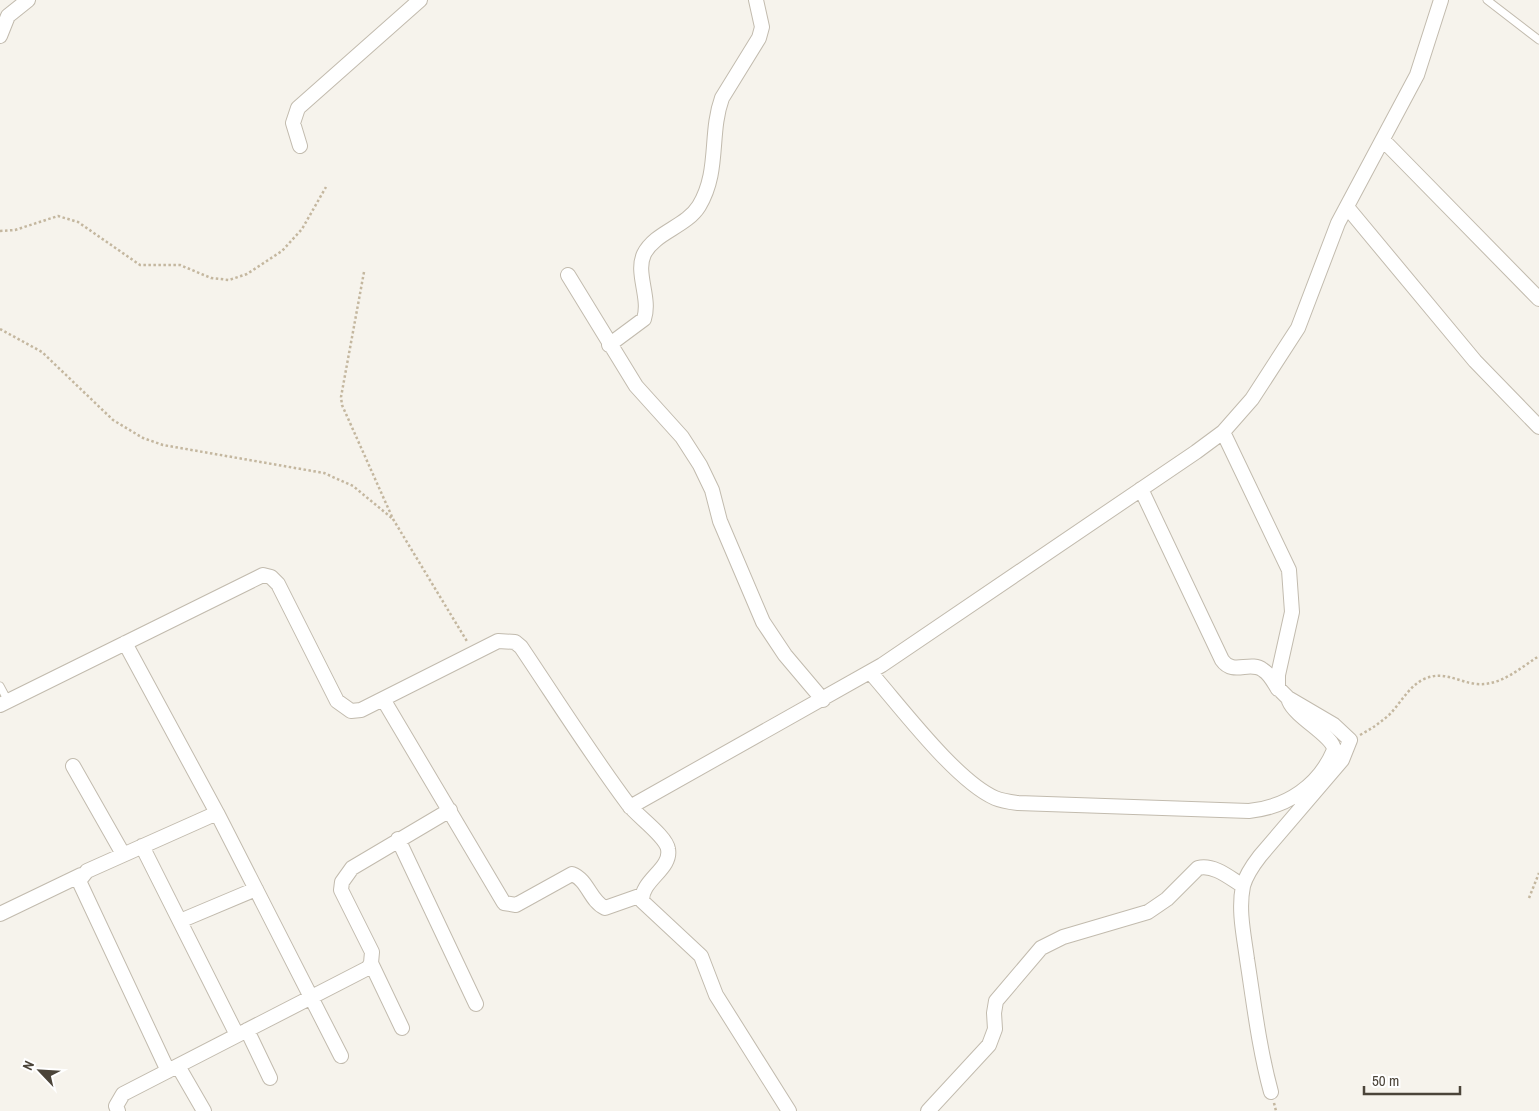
<svg xmlns="http://www.w3.org/2000/svg" width="1539" height="1111" font-family="'Archivo Narrow',sans-serif">
<rect width="100%" height="100%" fill="#f6f3ec"/>
<g fill="none" stroke-linecap="round" stroke-linejoin="round">
<g stroke="#c2bbae" stroke-width="9">
<path id="lane" d="M1487,0l52,40
M0,686l8,15"/>
</g>
<g stroke="#c2bbae" stroke-width="16">
<path id="street" d="M0,36l8,-20 20,-16
M1384,141l155,158
M300,146l-7,-23 5,-15 122,-108
M1347,207l128,154 64,66
M568,275l68,111 46,51 18,28 12,25 8,31 43,101 22,33 38,45
M609,345l35,-26c7,-21 -9,-46 0,-65 11,-22 42,-27 55,-48 21,-35 10,-72 23,-108l37,-60 3,-11 -6,-27
M1223,432l66,138 3,42 -14,63v13l10,10 46,27 16,15 -8,20 -82,96c-7,9 -14,19 -17,30 -5,24 1,50 4,73 7,45 12,89 24,133
M1141,489l81,171c11,16 28,0 41,10 7,4 11,13 15,19
M125,643l92,170 124,243
M870,672c30,34 86,109 125,126 7,3 15,4 23,5l231,8c38,-4 70,-25 85,-61 0,-14 -38,-32 -45,-49
M383,699l121,204 12,2 56,-31c16,6 18,27 33,34l37,-13
M0,705l263,-130 8,2 7,7 59,117 14,10 10,-1 137,-69 17,1 6,5c35,52 69,106 107,157 9,12 38,32 40,45 4,20 -27,31 -26,52l59,55 15,39 73,116
M73,766l50,88
M630,807l252,-142 314,-213 27,-20 29,-33 46,-71 40,-105 79,-148 24,-75
M398,839l78,165
M142,846l95,189
M0,914l81,-39
M180,921l76,-32
M371,963l31,65
M247,1030l23,48
M178,1066l26,45
M168,1071l-89,-190 8,-10 130,-58
M118,1111l-2,-5 7,-12 245,-126 3,-5 1,-11 -31,-62 1,-8 10,-14 98,-58
M928,1111l61,-66 6,-16 -1,-16 2,-12 45,-53 22,-11 85,-25 19,-13 31,-31c16,-4 32,10 45,18"/>
</g>
<path stroke="#c4b79f" stroke-width="2.5" stroke-dasharray="2.5 2.5" stroke-linecap="butt" d="M0,231l15,-1 43,-14 20,6 62,43h40l31,13 18,2 18,-6 35,-23 20,-22 24,-42
M364,272l-23,125 1,8 51,114 75,124
M0,329l42,23 71,68 30,18 20,7 161,28 29,13 40,33
M1360,735c11,-6 20,-12 29,-20 12,-12 19,-28 35,-36 20,-9 33,3 53,5 24,2 43,-16 62,-28
M1529,898l10,-25
M1274,1103l2,8"/>
<use href="#lane" stroke="#fff" stroke-width="7"/>
<use href="#street" stroke="#fff" stroke-width="14"/>
</g>
<g transform="translate(40 1071) rotate(295)" stroke="#ffffff" stroke-width="4" paint-order="stroke">
<path d="M0-4L9 19L0 12L-9 19Z" fill="#4b4439"/>
<text y="-8" font-size="14" font-weight="bold" text-anchor="middle" fill="#4b4439">N</text>
</g>
<path d="M1364 1086v8h96v-8" fill="none" stroke="#4b4439" stroke-width="2.5"/>
<text x="1372" y="1086" font-size="15" fill="#4b4439" stroke="#ffffff" stroke-width="4" paint-order="stroke">50 m</text>
</svg>
